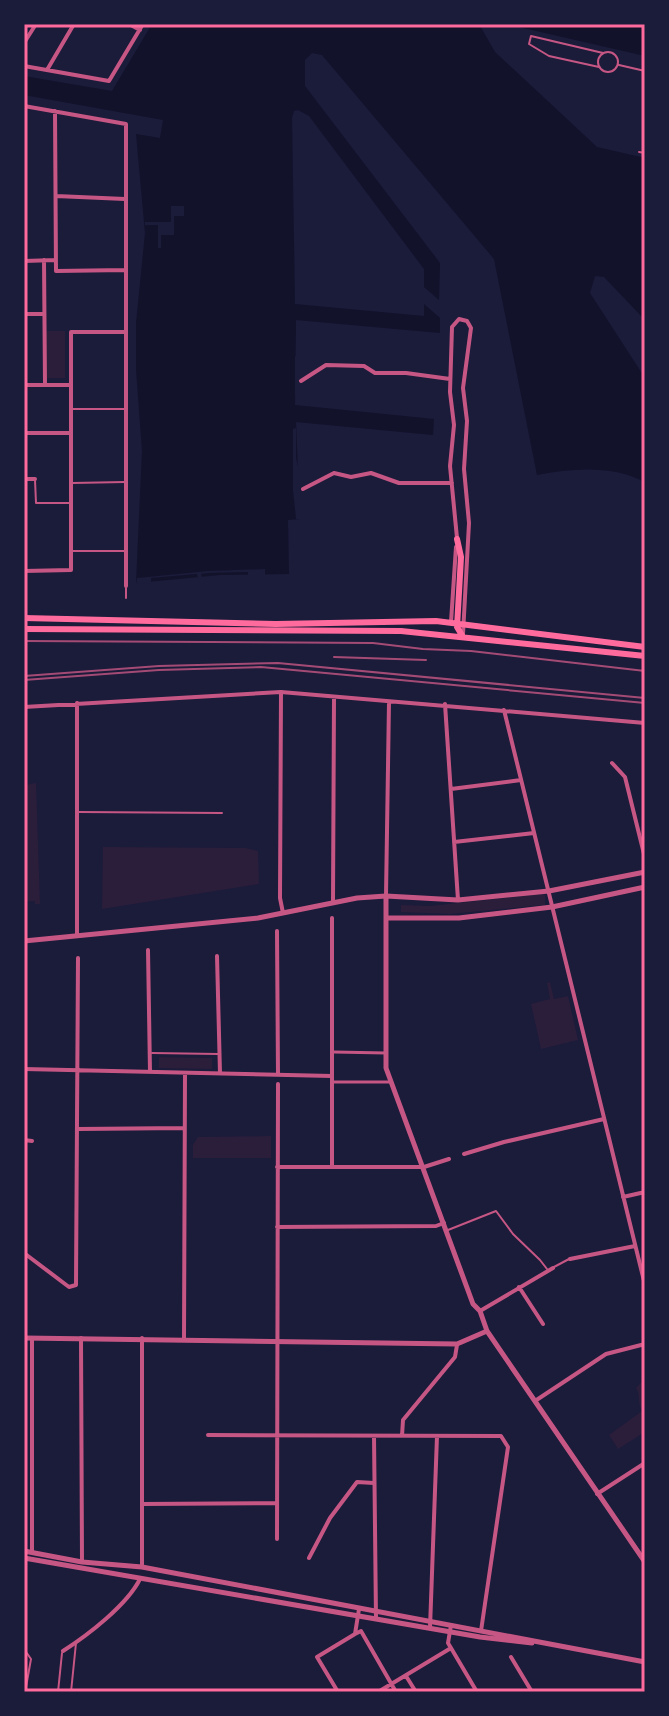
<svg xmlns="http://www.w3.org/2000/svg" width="669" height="1716" font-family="Karla,sans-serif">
<rect width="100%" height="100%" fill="#1b1b3a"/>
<path fill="#2a1e3b" d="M44,331h21v47h-21z
M36,783l4,121h-5v-3h-9l-1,-116z
M103,847l142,1 13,3 1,33 -157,25z
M542,894l3,1v10l-95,9 -49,-2v-7l29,1z
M550,982l4,17 14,-3 10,44 -37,9 -10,-45 19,-5 -3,-16z
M159,1057l53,1v11l-53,-1z
M271,1136v22h-78v-13l5,-8z
M645,1378v54l-27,17 -9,-14 33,-24c-5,-9 -1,-15 -6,-23z"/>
<path fill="#12122b" d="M152,24h327l16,28 102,95 48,11v162l-41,-43 -9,-1 -5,17 55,85v104c-32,-17 -72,-14 -108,-7l-43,-216 -172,-204 -10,-2 -7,7v26l135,177 -1,37 -15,-13v-18l-115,-153 -11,-6 -4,1 -2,7 3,186 129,12v-12l16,14v15l-144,-13 -1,85 139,14 -1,16 -137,-13 4,97 -12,1 1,54 -69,1 -84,8 6,-132 -6,-82v-46l9,-90 -9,-99 24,4 3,-18 -139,-25v-19l88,15z
M506,24h139v32z"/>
<path fill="#1b1b3a" d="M171,206h13v10h-10v19h-13v13h-3v-23h-13v-3h26z
M295,331v24l4,8v31l-4,2z
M296,428v30l4,16v45h-4l-3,-28v-62z
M265,569v8h-17v-5l-40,1 -7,1 1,4 -4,1 -1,-5 -46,4v5l-15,1 1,-6 71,-7z"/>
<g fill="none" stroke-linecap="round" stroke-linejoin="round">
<path stroke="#c65784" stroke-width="2" d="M598 62a10 10 0 1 1 20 0a10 10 0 1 1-20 0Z
M619,65l26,6
M599,67l-50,-11 -20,-12 2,-8 72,17
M639,152l6,1
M72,409h54
M35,480l1,23h33
M72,483l53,-1
M72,551h53
M126,588v10
M79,812l143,1
M152,1053l66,1
M448,1230l48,-19 17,23 27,26 7,9
M554,1267l15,-8
M24,1649l7,10 -5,28
M58,1692l4,-39
M71,1692l5,-49"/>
<path stroke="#c65784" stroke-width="3" d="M334,1052l52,1
M332,1082h58"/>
<path stroke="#c65784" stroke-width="4" d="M129,24l11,6
M24,43l12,-19
M24,66l85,15 34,-57
M47,70l27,-46
M24,106l102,18v462
M55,111l1,160 69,-1
M56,196l69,3
M44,260l1,125
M24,261l32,-1
M24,314h20
M301,381l25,-16 38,1 11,7h31l44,6
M24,385h47
M24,433h47
M24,479h11
M303,489l31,-16 17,4 20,-4 28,10h53
M457,538l-7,-72 4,-41 -4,-33 2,-65 7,-8 8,2 4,7 -8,60 4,33 -3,48 5,54 -6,111
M24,571l47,-1v-238h54
M451,622l5,-75
M281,692l-1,206 3,15
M77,703v233
M445,704l13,196
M24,707l257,-15 364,31
M504,710l141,575
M612,763l13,14 20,81
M451,789l70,-9
M454,842l80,-9
M386,896l3,-194
M333,902l1,-205
M332,918v249
M277,931l1,144
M148,950l2,122
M217,956l3,117
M24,1069l308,7
M78,1129l106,-1
M24,1140l8,1
M464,1154l40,-12 100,-23
M277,1167h147l25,-8
M623,1197l22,-5
M277,1227l159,-1 8,-3
M24,1253l45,34 7,-2 2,-327
M570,1259l65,-13
M519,1287l24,37
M480,1311l73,-43
M81,1338l1,224
M142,1338v229
M32,1339v213
M184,1339l1,-265
M535,1401l71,-47 39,-10
M208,1435l293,1 7,11 -27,184
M374,1436l2,183
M402,1436l1,-16 52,-63 2,-12
M597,1494l48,-31
M142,1504l135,-1
M277,1539l1,-455
M309,1558l21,-40 27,-36 17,1
M430,1628l7,-192
M355,1634l6,-3 35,61
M451,1648l26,44
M63,1651c25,-16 64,-46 77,-72
M511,1657l21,35
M406,1676l10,16
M338,1692l-21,-35 38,-23 4,-25
M378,1692l73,-44 -3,-5 3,-18"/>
<path stroke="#c65784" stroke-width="5" d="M386,896v172l87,236 7,7 7,20 28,41 130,190
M387,918h72l93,-11 93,-20
M24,941l234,-23 99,-20 29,-2 72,4 91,-9 96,-19
M24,1338l433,6 30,-13
M24,1551l58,11 60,5 503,95
M24,1558l456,79 52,6"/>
<path stroke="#ff6b9d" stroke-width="6" d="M457,539l4,18 -4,70 6,10
M24,618l252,6 160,-3 209,26
M24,629l377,2 244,25"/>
<path stroke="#a44b75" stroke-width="2" d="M24,680l135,-10 102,-3 384,36"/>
<path stroke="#a44b75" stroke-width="2" d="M24,641l349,2 50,6 48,2 174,20
M334,657l92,3
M24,676l135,-10 119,-3 367,35"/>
</g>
<rect width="669" height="1716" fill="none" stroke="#1b1b3a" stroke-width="52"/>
<rect x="26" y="26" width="617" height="1664" fill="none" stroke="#ff6b9d" stroke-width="3"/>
</svg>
